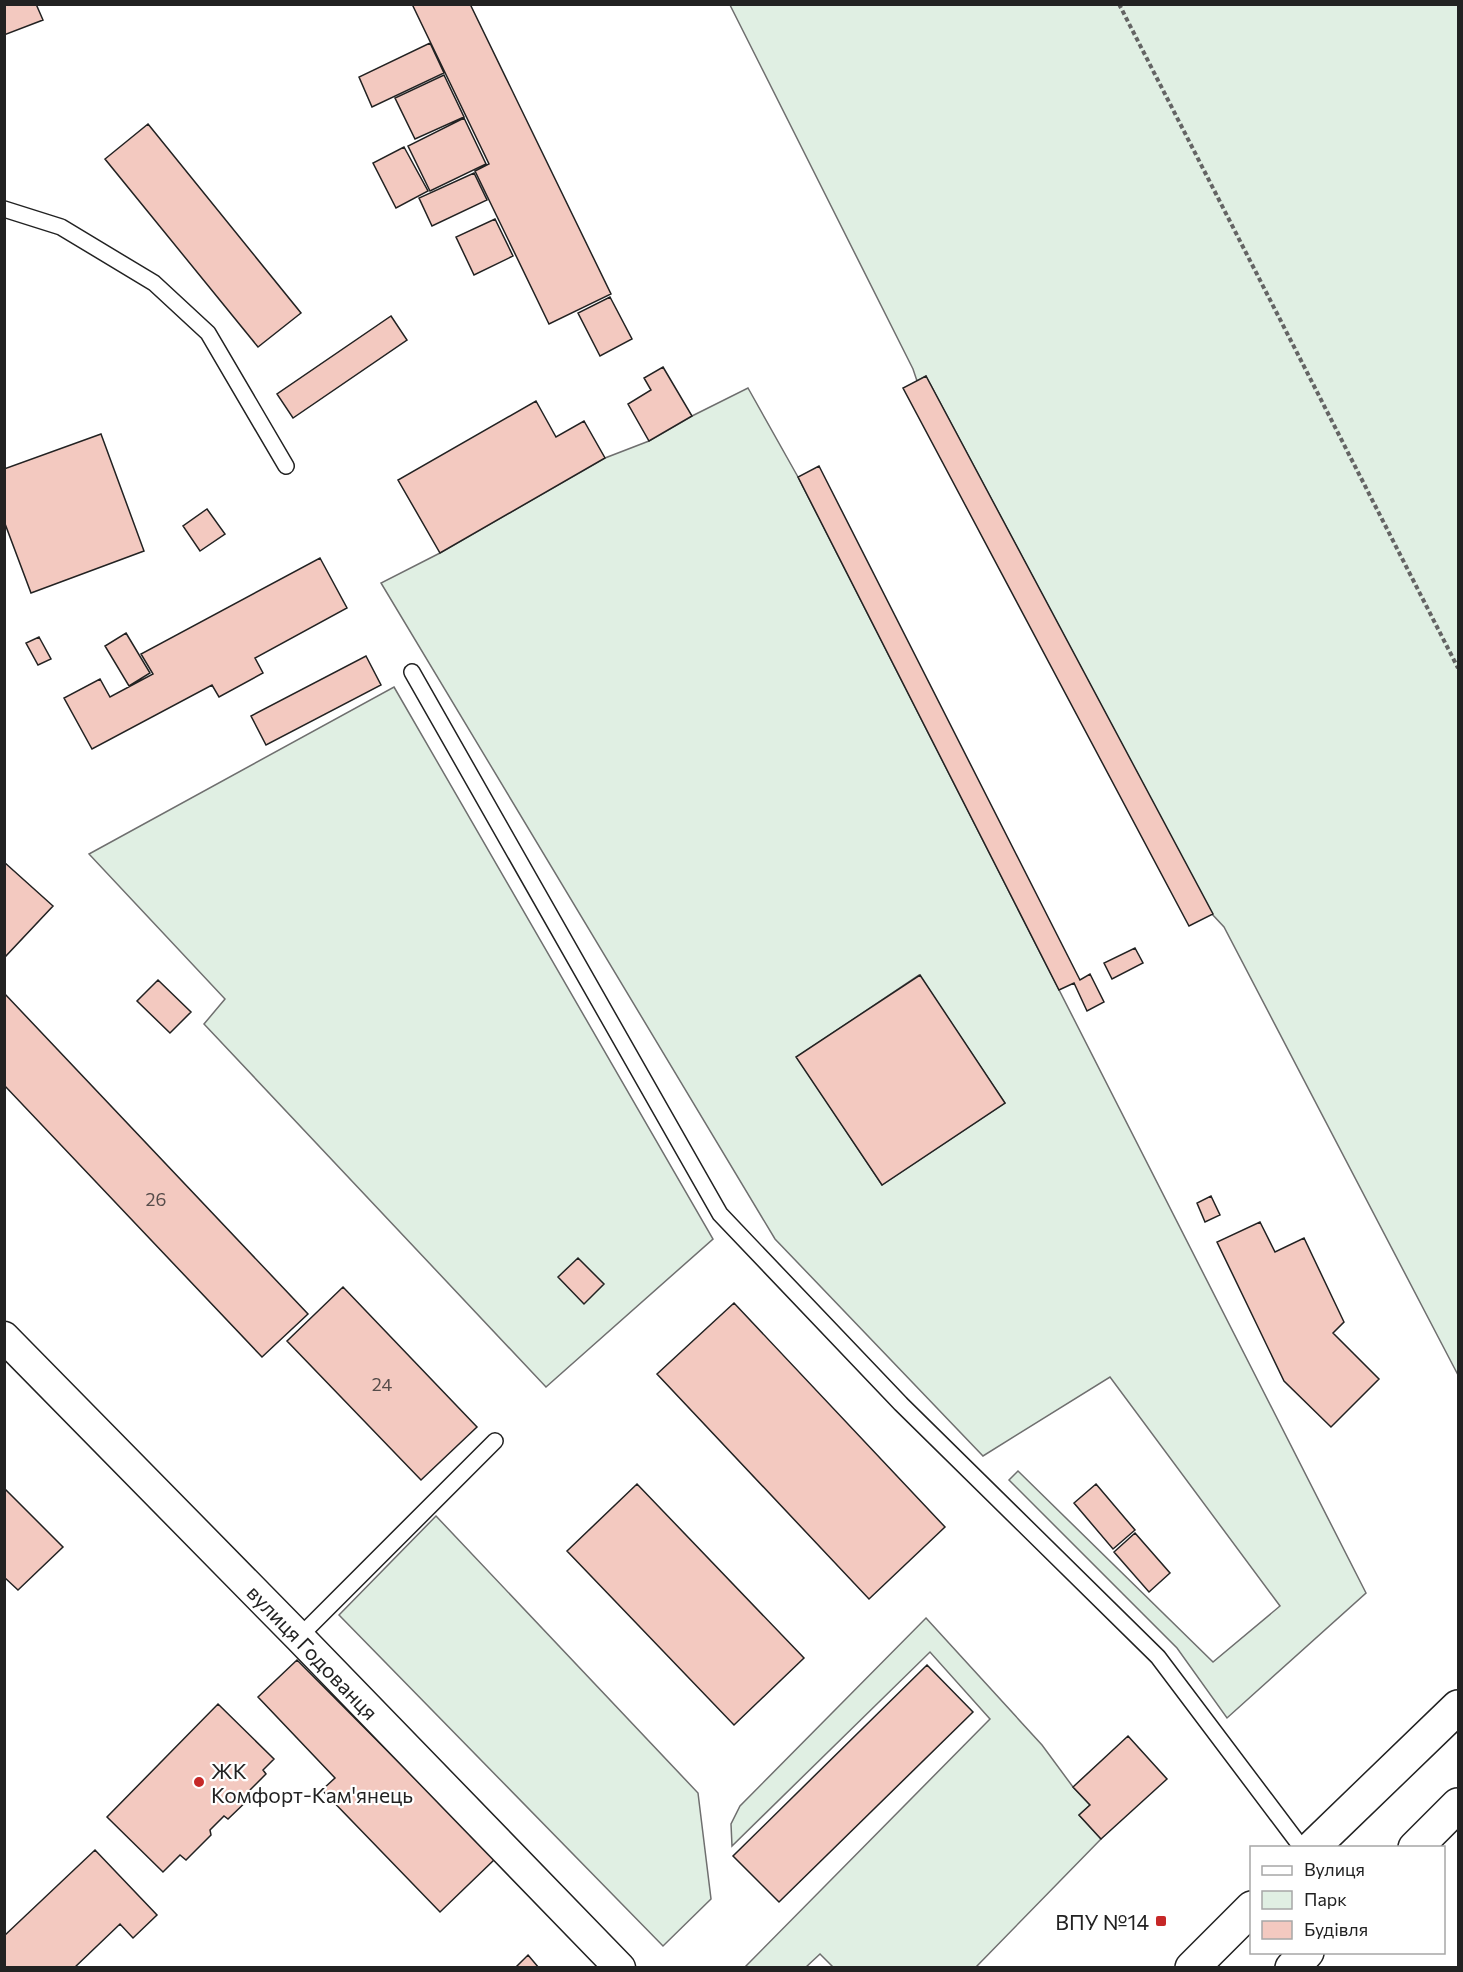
<svg xmlns="http://www.w3.org/2000/svg" width="1463" height="1972" font-family="Commissioner,sans-serif">
<rect width="100%" height="100%" fill="#fff"/>
<path fill="#e0efe3" stroke="#6f6f6f" stroke-width="1.5" fill-rule="evenodd" d="M730,5h728v1370l-234,-448 -12,-13 -286,-538 -9,5 -4,-12z
M748,388l50,89 568,1116 -139,125 -50,-70 -168,-168 9,-9 195,191 67,-56 -170,-229 -127,79 -208,-217 -394,-656 59,-30 165,-95 44,-17 43,-25zM919,975l86,128 -123,82 -85,-128z
M394,687l319,552 -167,148 -342,-363 21,-25 -136,-145z
M436,1516l262,277 13,106 -48,47 -324,-331z
M926,1618l116,127 31,42 17,18 -11,10 22,24 -125,128h-143l-13,-13 -14,13h-61l245,-248 -60,-67 -198,194 -1,-22 9,-18z"/>
<path fill="#f3c9c0" stroke="#222" stroke-width="1.5" d="M4,4h32l7,16 -39,15z
M412,4h58l141,290 -62,30 -74,-153 14,-7z
M430,43l14,30 -72,34 -13,-30z
M444,75l20,42 -49,22 -20,-41z
M464,118l22,46 -56,27 -22,-45z
M148,124l153,189 -43,34 -153,-188z
M404,147l24,44 -32,17 -23,-45z
M474,173l13,27 -55,26 -13,-28z
M495,219l18,37 -39,19 -18,-38z
M610,297l22,42 -32,17 -22,-43z
M391,316l16,24 -114,78 -16,-24z
M663,367l29,49 -43,25 -21,-37 23,-14 -7,-12z
M926,376l287,538 -24,12 -286,-538z
M536,401l20,36 28,-16 21,37 -165,95 -42,-73z
M101,434l43,117 -113,42 -27,-72v-52z
M819,466l261,514 10,-6 14,28 -17,9 -13,-28 -15,7 -261,-513z
M207,509l18,25 -25,17 -17,-25z
M320,558l27,50 -92,50 8,15 -44,24 -7,-12 -120,64 -28,-51 36,-19 10,18 43,-23 -12,-20z
M126,633l24,40 -21,13 -24,-40z
M39,637l12,22 -13,6 -12,-22z
M366,656l15,29 -115,60 -15,-29z
M4,862l49,44 -49,52z
M1135,948l8,15 -31,16 -8,-16z
M920,975l85,128 -123,82 -86,-128z
M158,980l33,32 -21,21 -33,-32z
M4,993l304,321 -46,43 -258,-272z
M1211,1196l9,19 -15,7 -8,-19z
M1260,1222l15,30 29,-14 40,84 -11,11 46,46 -48,48 -47,-46 -67,-139z
M578,1258l26,26 -20,20 -26,-27z
M343,1287l134,140 -56,53 -134,-139z
M734,1303l211,224 -76,72 -212,-225z
M637,1484l167,174 -70,67 -167,-174z
M1096,1484l39,46 -22,19 -39,-46z
M4,1488l59,59 -45,43 -14,-13z
M1135,1533l35,40 -21,19 -35,-40z
M297,1660l198,199 -55,53 -118,-122 13,-12 -77,-81z
M927,1665l46,47 -194,190 -46,-46z
M218,1704l56,55 -11,11 3,4 -17,17 4,4 -25,24 -4,-3 -14,14 1,5 -25,25 -6,-5 -17,17 -56,-55z
M1128,1736l39,43 -66,60 -22,-24 11,-10 -17,-18z
M95,1850l62,65 -24,23 -13,-14 -46,44h-70v-32z
M528,1955l11,13h-24z"/>
<g fill="none" stroke-linecap="round" stroke-linejoin="round">
<g stroke="#222" stroke-width="18">
<path id="service" d="M4,209l57,18 93,56 54,50 78,133
M412,672l308,542 181,190 257,253 144,191
M299,1637l196,-196"/>
</g>
<g stroke="#222" stroke-width="33">
<path id="minor" d="M4,1337l295,300 321,331"/>
</g>
<g stroke="#222" stroke-width="36">
<path id="secondary" d="M1312,1848l146,-141
M1415,1848l43,-43
M1192,1968l60,-60
M1292,1968l15,-16"/>
</g>
<path stroke="#646464" stroke-width="4" stroke-dasharray="4.5 3" stroke-linecap="butt" d="M1119,4l339,664"/>
<use href="#service" stroke="#fff" stroke-width="15"/>
<use href="#minor" stroke="#fff" stroke-width="30"/>
<use href="#secondary" stroke="#fff" stroke-width="33"/>
</g>
<g fill="#c62828" stroke="#fff" stroke-width="2">
<circle cx="199" cy="1782" r="6"/>
<rect x="1155" y="1915" width="12" height="12" rx="3"/>
</g>
<g text-anchor="middle" dominant-baseline="central" stroke-width="4.5" stroke-linejoin="round" paint-order="stroke">
<g font-size="18" fill="#564c4a">
<text x="156" y="1199">26</text>
<text x="382" y="1384">24</text>
</g>
<g font-size="21" fill="#222" stroke="#fff">
<text transform="translate(313 1652) rotate(46)">вулиця Годованця</text>
</g>
<g font-size="21" fill="#222" stroke="#fff" text-anchor="start">
<text x="211" y="1770">ЖК<tspan x="211" dy="24">Комфорт-Кам'янець</tspan></text>
<text x="1149" y="1921" text-anchor="end">ВПУ №14</text>
</g>
</g>
<rect width="1463" height="1972" fill="none" stroke="#222222" stroke-width="12"/>
<rect x="1250" y="1846" width="195" height="108" fill="#ffffff" stroke="#a7a7a7" stroke-width="1.5"/>
<rect x="1262" y="1866" width="30" height="9" fill="#ffffff" stroke="#a7a7a7" stroke-width="1.5"/>
<text x="1304" y="1876" font-size="18" fill="#222222">Вулиця</text>
<rect x="1262" y="1891" width="30" height="18" fill="#e0efe3" stroke="#a7a7a7" stroke-width="1.5"/>
<text x="1304" y="1906" font-size="18" fill="#222222">Парк</text>
<rect x="1262" y="1921" width="30" height="18" fill="#f3c9c0" stroke="#a7a7a7" stroke-width="1.5"/>
<text x="1304" y="1936" font-size="18" fill="#222222">Будівля</text>
</svg>
